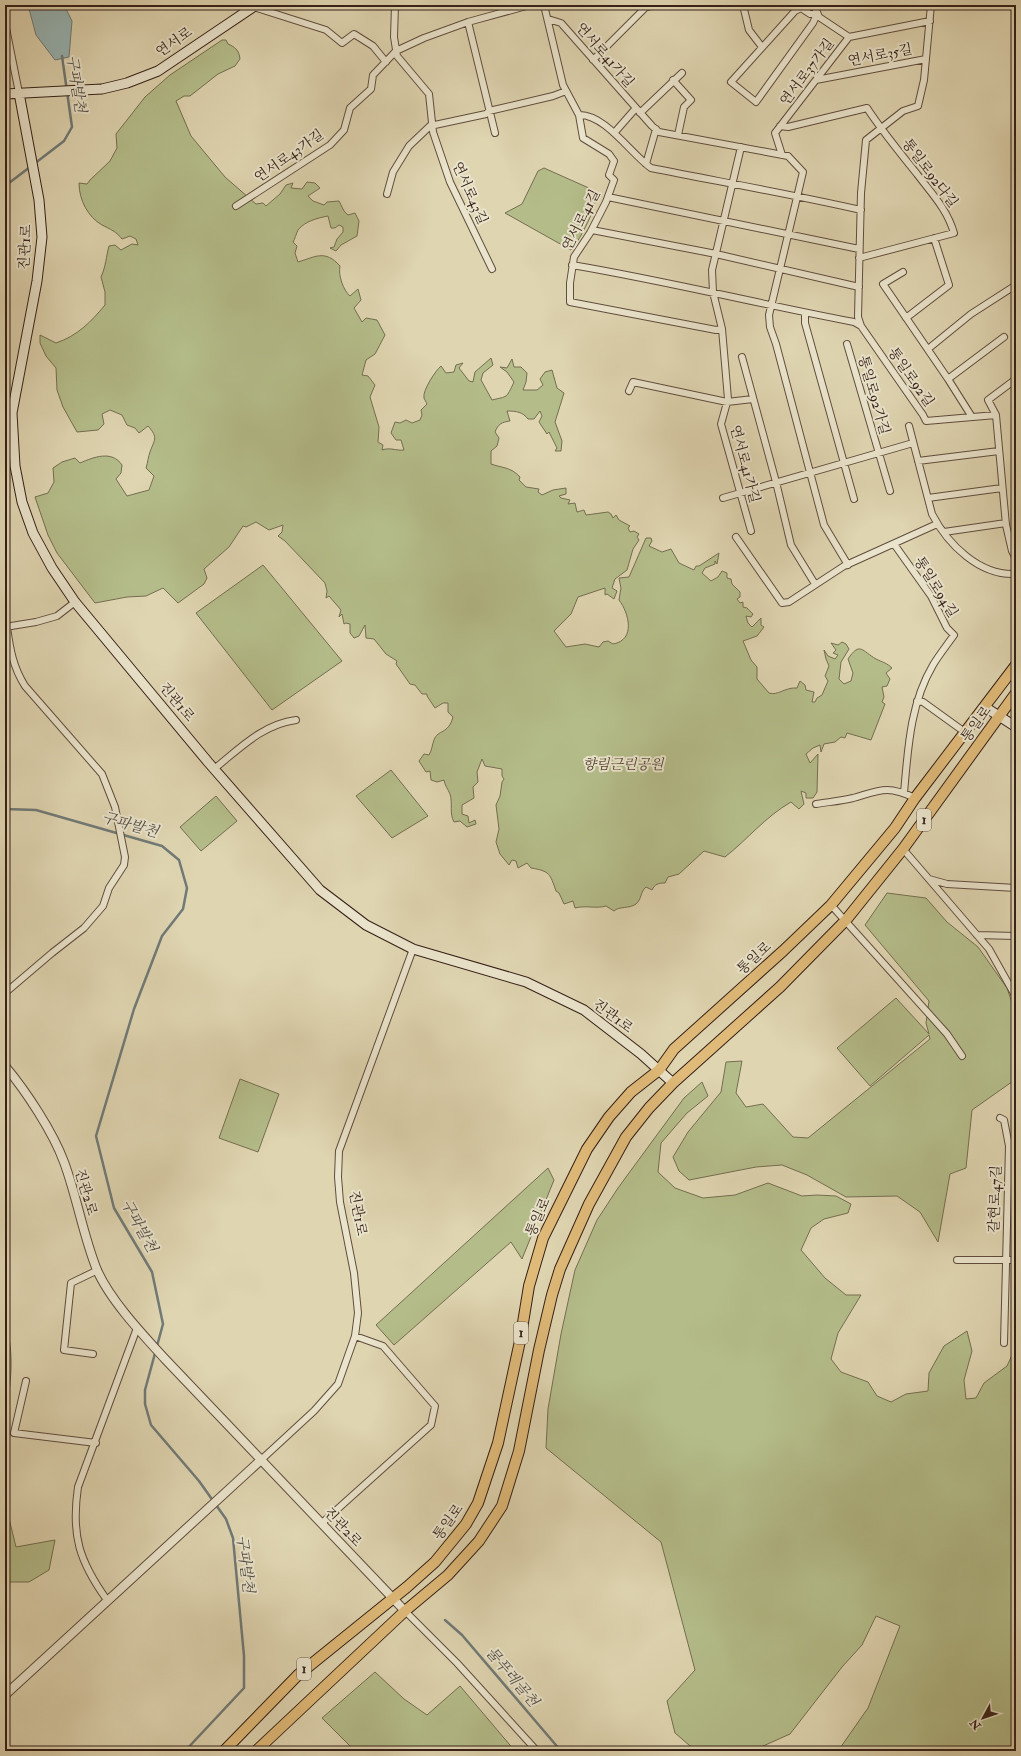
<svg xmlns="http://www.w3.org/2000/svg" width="1021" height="1756" font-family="'IM FELL Double Pica','Noto Serif KR',serif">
<rect width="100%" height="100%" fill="#dfd5b1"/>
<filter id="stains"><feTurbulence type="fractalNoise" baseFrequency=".005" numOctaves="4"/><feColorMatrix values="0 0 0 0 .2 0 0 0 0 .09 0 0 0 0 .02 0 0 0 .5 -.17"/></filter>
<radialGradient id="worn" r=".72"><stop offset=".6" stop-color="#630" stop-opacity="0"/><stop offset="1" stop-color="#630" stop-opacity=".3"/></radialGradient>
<path fill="#b4bd8a" stroke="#746e51" d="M222,40h4l2,4c7,3 11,6 12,15l-5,7 -17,8 -28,22h-6l-8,5 15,35 34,41 31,27 7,-1 3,3 14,-12 6,-9 7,-2 -2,5 11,1 5,-7 8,1 5,5 -12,8 5,5 11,4 3,-3 12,-1 5,10 4,4 7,-2 4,8 -2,15 -16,9 -5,6 -6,-3 4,-1 3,-8 6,-7v-5l-4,-2 -4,3h-4l-3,-12c-10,2 -23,5 -30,14 -2,4 -3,9 -5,12l4,4 -2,7 3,9c17,-5 27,-13 42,4 -2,9 3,24 10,30l8,-7 3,11 -7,8 8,14 4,-4 11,2 8,15 -10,19 -9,6 -4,15 6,1 7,9 -5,12 9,30 -1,15 5,3 -1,5c8,-3 14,1 22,0l-3,-10h-5l-5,-7 4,-11 5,1 6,-3 6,3 8,-3 2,-5 -1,-5 6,-6c0,-1 -3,-5 -3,-6 -2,-7 12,-28 17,-32l5,7 8,-1 2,-7 7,-2 -4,5 10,13 4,1 2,-10 16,-14 2,7 -10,8 -2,7 11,20c16,-4 14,-1 22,-18l-7,-10 -7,-5 7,1 5,-9 2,8h7l6,6 -1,9 -3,8h14l6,-5 -3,-6 5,-7 7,-2 5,18 7,5 -9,29 7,19 -1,10h-6l2,-3 -8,-16 -2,2 -8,-12 3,-6 -2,-5 -6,8h-6c-5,-7 -12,-8 -21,-8l3,10c-8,1 -12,3 -15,11l4,6 -2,8 -6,5v13c11,4 20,3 29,13l-1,3 7,7 13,2 -1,3 4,3 11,-5 13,-2v6l-7,2 2,2 9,2 -2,4 7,-1 2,9 7,-2 2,5 22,-3 3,2 2,4 3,-3 3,5 11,6 -2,2 2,4 4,-1 5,3 -2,3 2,3 -6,9 -6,21 -12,9 -3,9 5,3 -3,8 -7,-5 -2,1v-7l-27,9 -7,17 -17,17 12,16 19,-3 14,3 4,-5 5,-1 5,3c23,-4 16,-31 6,-44l2,-12 -2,-10 10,-1 17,-39h5l1,3 -3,5 13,6 9,-3 8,14 15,7 2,-4h3l20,-13 -2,11 -2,-3v3l-10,4 -3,5 9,8 7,-4 4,-6 5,2v5l4,1 1,5 8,8v5l-3,2 3,4 3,-1v5l4,1 6,6 -2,3 -5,-1 2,7 4,4 9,-9v7l3,2 -7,9 -14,5 8,19 6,7v12l12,14c9,3 16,-6 28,-5l3,-7 5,4 1,5 8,2 -2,10h3l2,-4 5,-3 6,-14 -3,-5 4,-10 -3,-7 -2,-9 4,6 7,3 3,-4 -5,-2 3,-3 -5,-7 7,2 4,-3 4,2 3,5 -8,13 -2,17 5,5 7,-3 2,-8 -5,-14c12,-18 14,-8 28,0 6,3 11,4 16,9l-6,5 4,6 -3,7 -5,1 2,10 -2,5 3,2 -14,36 -24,-7 -2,5 -4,-1 -6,5 -11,2 -3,8 -1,-7 -7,3 -7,6 4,9 8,-9 -1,38 -4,6h-7v-5l-5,-2 3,13 -5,5 -8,-7c-26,15 -43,37 -66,55l-21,-6 -25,23 -11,3 -3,6c-7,0 -10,1 -13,7l-6,-3c-6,5 -4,12 -10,17 -7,5 -17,2 -22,7l-8,-5c-10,3 -20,-1 -31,2l-2,-7 -9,3 -5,-11 -3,-2c-6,-17 -6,-20 -25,-23l-4,-5 -9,5 -2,-7 -4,-1 -3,5 -9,-11 -4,-12 3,-13 -3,-24 4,-9 2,-14 2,-3 -2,-3v-7l-17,-3 -3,-7 -5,13 1,10 -5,5 1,11 -12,7v9l6,2 1,7 6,-3 1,4 -9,3 -7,-6 -6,1c-5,-9 -1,-18 -4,-28 -2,-5 -5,-8 -6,-14l-7,2 -6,-2 -1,-9 -4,1 -7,-11 5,-7 5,1c3,-5 3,-10 5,-15 4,-11 14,-5 19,-23l-5,-5v-9h-5l-8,5 -8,-12v-2h-5l-7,-9 -5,-1 -14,-20 1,-3 -11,-7 -12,-15 -8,-1 -1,-13 -6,11 -5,2 -4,-5v-9l-4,-1 -2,1 -2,-10 -3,3 2,-7 -12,-14 -3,2 1,-7 -2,-8 -40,-42 -7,-5 4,-4 1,-7 -14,5 -13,-8 -10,5 -3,-1 -14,21 -25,22 3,9 -3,6 -26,19 -15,-15 -17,8 -19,1 -32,6 -38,-50 -9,-18 -13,-38 13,-4 6,-11 -1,-14 9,-6 13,-4 5,5c14,-6 32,-13 42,2l-1,8 -5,6 11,17 22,-6 5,-14 -8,-8c2,-6 2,-11 4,-16 4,-12 9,-14 -2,-26l-9,7 -4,-5 -8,-3 -5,-10 -12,-5 -8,4 2,10 -6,6 -21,2 -14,-25 -6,-17 -1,-22 -10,-12 -6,-13v-8l16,8c21,-7 35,-21 49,-38v-13l-4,-15c5,-11 5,-20 8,-31l6,-1 6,5 11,-6 6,1 -2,-6 -6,-3 -8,3c-5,-7 -12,-10 -20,-14 -14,-8 -23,-25 -23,-42l8,1 3,-4 20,-19 7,-13 -1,-14 29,-37 25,-22z
M544,168l47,21c3,4 5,7 4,12 0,10 -17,42 -24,49l-66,-37 17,-9 16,-33z
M263,565l79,96 -70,49 -76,-97z
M391,770l37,46 -36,22 -36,-42z
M216,796l21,25 -36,30 -21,-24z
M887,893l39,5 21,24 31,25 29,41 9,26v65l-44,31 -6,58 -16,6 -12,68 -18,-30 -23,-16 -51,1 -39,-22 -25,-10 -26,2 -67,13 -10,-9 -6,-14 15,-25 33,-40 5,-30 16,-1 -6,32 10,14 17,-3 30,33 15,1 122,-99 -1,-4 -59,51 -33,-38 59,-50 33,36 -3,-11 3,-22 -64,-76z
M240,1079l39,15 -21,58 -39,-14z
M702,1082l6,14 -21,17 -26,30 -3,29 17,16 28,10 32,-3 33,-12 34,13 15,-1 19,1 15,8 -3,9 -24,6 -13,9 -10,22 24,28 21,17h15l-23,38 -7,26 10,13 27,10 9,14 14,6 15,-8 22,-3 1,-18 15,-27 23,-15 5,20 -8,29 2,19 10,-1 8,-15 23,-17 7,-15h2v400h-178l30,-43 32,-82 -24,-10 -14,29 -20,22 -52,67 -38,17h-56l-21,-18 -8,-32 28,-31 -34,-128 -115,-94 2,-39 13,-75 14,-64 22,-50 21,-32 66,-90z
M548,1168l6,12 -32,79 -11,-17 -117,103 -18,-20z
M5,1318c10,40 6,62 0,101z
M5,1502l11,45 39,-7 -6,30 -20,12h-20l-4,5z
M375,1672l29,27 23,16 33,-29 55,65h-160l-33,-33z"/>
<path fill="#97b6b6" stroke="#707a77" d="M28,5h36l8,16 -3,36 -14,3 -19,-25z"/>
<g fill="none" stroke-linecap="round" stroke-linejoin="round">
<path stroke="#707a77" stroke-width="2.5" d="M34,164l30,-23 8,-14 -10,-71
M5,186l25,-19
M5,809l31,1 126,36 17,14 8,28 -4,21 -21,27 -28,73 -38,127 18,72 38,64 11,52 -18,66v14l6,21 48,56 27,38 7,19 11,118v32l-59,63
M445,1620l17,15 99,116"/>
<g stroke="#604d3e" stroke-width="8">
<path id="minor" d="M395,5l-1,32 3,19 32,38 4,38 17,50 42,87
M544,5l19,80 16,30 4,23 26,16 5,7 -5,14 5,5 -8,22 -16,31 -16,24 -4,26v19l146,28 6,-1
M743,5l6,25 13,17
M814,5l5,12 30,20
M254,7l72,23 16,13 12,-9 19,12 13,16
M801,8l9,6h7l-4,9 -57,79 -25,-20 64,-71z
M548,19l13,4 91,103 7,6 129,24 15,16 -34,143 1,12 6,17 48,181 24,40
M468,22l27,111
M5,23l14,70
M849,37l81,-16
M593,60l53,-53 10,-2
M673,80l18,20 -7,7 -6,28
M816,80l110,-21
M640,113l42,-40
M579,115c26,-1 52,39 72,53 70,14 140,26 210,42
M780,126l8,1 79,-19c15,23 33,45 50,66 15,20 30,35 37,59l-95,25
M615,132l21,-24
M741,147l-29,123 1,22 9,37 6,70 -7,25 30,107
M782,155l-7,-22 74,-96
M646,164l10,-35
M387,194l6,-22 16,-26 21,-20 56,-12 3,-3 64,-15 13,-5
M608,197l251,52
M236,206l94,-61 14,-15 6,-22 21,-19 2,-14 23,-24 28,-13 44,-16 62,-17
M592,230l124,24 143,33
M572,265c95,16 187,39 282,57l7,4 62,89 3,6 70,-6
M903,272l-20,12 65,95 24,38
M805,313v10l49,176
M906,318l43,-33 -15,-47
M861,326l-3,-9 3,-124 5,-53 37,-29 15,-5 6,-26 7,-75
M847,344l43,147
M928,349l43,-35 45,-29
M742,357l34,125 15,63 24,39
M948,379l56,-42
M1016,379l-28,21 8,15 10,110 6,26 4,8
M629,391l4,-9 94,20 26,-3
M909,426l23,88c16,31 48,62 84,60
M918,461l81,-10
M723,498l190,-55
M928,498l74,-10
M944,532l62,-9
M736,537l46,66 7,-1 55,-36 93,-42
M894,544l37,52 16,32 7,7c-7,10 -15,20 -21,30 -23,39 -25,84 -29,128
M5,627l31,-5 21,-6 18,-14
M917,701l6,1 43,31
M214,769c25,-20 49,-45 82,-49
M816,804c12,-2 25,-3 37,-6 28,-8 34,-13 62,0
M903,849l86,100 27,48
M929,879l18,5 69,4
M831,905l116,129 15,22
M977,935l39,1
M5,993l47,-40 32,-25 19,-22 6,-18 15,-23 1,-8 -10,-50 -13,-33 -77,-88c-12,-19 -15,-37 -18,-59
M1000,1118l4,2 5,26 -5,197
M957,1260h59
M93,1354l-29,-4 7,-67 27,-13
M26,1381l-12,52 82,10
M262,1459l52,-48 24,-27 17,-48 3,-23 -4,-40 -14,-71 -2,-25 1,-26 74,-202
M322,1523l109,-98 4,-19 -52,-60 -28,-10
M107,1600c-28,-39 -36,-65 -29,-113l59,-159
M405,1611l52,52 80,88"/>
</g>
<g stroke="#604d3e" stroke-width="10">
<path id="tertiary" d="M5,1066c21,25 48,66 59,96 13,35 19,73 33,108 13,30 46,65 68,89l240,252
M5,1695l257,-236"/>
</g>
<g stroke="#352018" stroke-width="11">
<path id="secondary" d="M19,93l20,107 3,37 -5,44 -25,132 3,53 7,36 11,31 19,35 23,34 133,160 112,128 46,35 47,24 113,33 58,28 57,44 32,29
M5,94l97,-5 25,-6 31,-12 98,-66
M985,707l31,20"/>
</g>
<g stroke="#352018" stroke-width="12">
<path id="primary" d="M224,1751l74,-76 109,-88 28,-25 31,-38 12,-21 20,-60 22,-102 9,-55 14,-48 44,-89 22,-32 22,-25 28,-22 15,-21 109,-98 48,-46 64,-77 20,-30 101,-133
M256,1751l149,-140 43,-36 31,-34 23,-35 17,-55 20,-101 13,-55 8,-26 29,-65 37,-67 23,-29 24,-25 107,-96 66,-67 57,-71 113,-156"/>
</g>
<use href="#minor" stroke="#eae4cc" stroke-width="6"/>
<use href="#tertiary" stroke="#eae4cc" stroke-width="8"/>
<use href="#secondary" stroke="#eae4cc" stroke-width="9"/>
<use href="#primary" stroke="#e0ba78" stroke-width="10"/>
</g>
<g text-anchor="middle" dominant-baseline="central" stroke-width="4" stroke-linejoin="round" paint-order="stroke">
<g fill="#eae4cc" stroke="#6b5b4e" stroke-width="1">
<rect x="917" y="809" width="14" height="22" rx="3"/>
<rect x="514" y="1322" width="14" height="22" rx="3"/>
<rect x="297" y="1658" width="14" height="22" rx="3"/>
</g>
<g font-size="13" font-weight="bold" fill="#352018">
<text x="924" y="820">1</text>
<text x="521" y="1333">1</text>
<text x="304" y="1669">1</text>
</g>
<g font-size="14" fill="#352018" stroke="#eae4cc">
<text transform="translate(174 42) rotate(-35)">연서로</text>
<text transform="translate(605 55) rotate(49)">연서로41가길</text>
<text transform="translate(880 55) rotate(-11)">연서로35길</text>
<text transform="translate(807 72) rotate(-53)">연서로37가길</text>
<text transform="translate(289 156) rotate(-35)">연서로43가길</text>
<text transform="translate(930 173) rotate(53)">통일로92다길</text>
<text transform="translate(470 193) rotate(66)">연서로43길</text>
<text transform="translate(581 220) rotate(-63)">연서로41길</text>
<text transform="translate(25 247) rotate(-87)">진관1로</text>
<text transform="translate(911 377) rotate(55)">통일로92길</text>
<text transform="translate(874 395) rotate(74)">통일로92가길</text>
<text transform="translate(745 464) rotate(75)">연서로41가길</text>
<text transform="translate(936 587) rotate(58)">통일로94길</text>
<text transform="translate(177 702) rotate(50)">진관1로</text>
<text transform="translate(976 724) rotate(-54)">통일로</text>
<text transform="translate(754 958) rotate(-42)">통일로</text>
<text transform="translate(613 1016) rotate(37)">진관1로</text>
<text transform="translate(86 1192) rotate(74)">진관2로</text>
<text transform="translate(995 1199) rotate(-88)">갈현로47길</text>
<text transform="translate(358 1213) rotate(80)">진관1로</text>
<text transform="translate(538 1217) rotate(-66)">통일로</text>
<text transform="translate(448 1522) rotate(-54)">통일로</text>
<text transform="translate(343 1527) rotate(47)">진관2로</text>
</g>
<g font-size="14" font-style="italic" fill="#554734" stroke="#eae4cc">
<text x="623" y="764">향림근린공원</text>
</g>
<g font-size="15" font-style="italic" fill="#524d47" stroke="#eae4cc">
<text transform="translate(76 84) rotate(81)">구파발천</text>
<text transform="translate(130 825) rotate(16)">구파발천</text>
<text transform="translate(139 1226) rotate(61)">구파발천</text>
<text transform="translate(245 1564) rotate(83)">구파발천</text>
<text transform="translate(512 1677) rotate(50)">물푸레골천</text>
</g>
</g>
<rect width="1021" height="1756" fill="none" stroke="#dfd5b1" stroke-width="20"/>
<rect x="6" y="6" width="1009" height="1744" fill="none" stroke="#352018" stroke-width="2"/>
<rect x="10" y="10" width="1001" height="1736" fill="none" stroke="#352018"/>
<g transform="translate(983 1718) rotate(230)" stroke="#eae4cc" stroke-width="3" paint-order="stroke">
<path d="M0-3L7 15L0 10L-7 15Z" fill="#352018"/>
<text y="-6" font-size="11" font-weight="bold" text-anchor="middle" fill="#352018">N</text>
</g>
<rect width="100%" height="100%" filter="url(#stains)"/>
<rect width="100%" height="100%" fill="url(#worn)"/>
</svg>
